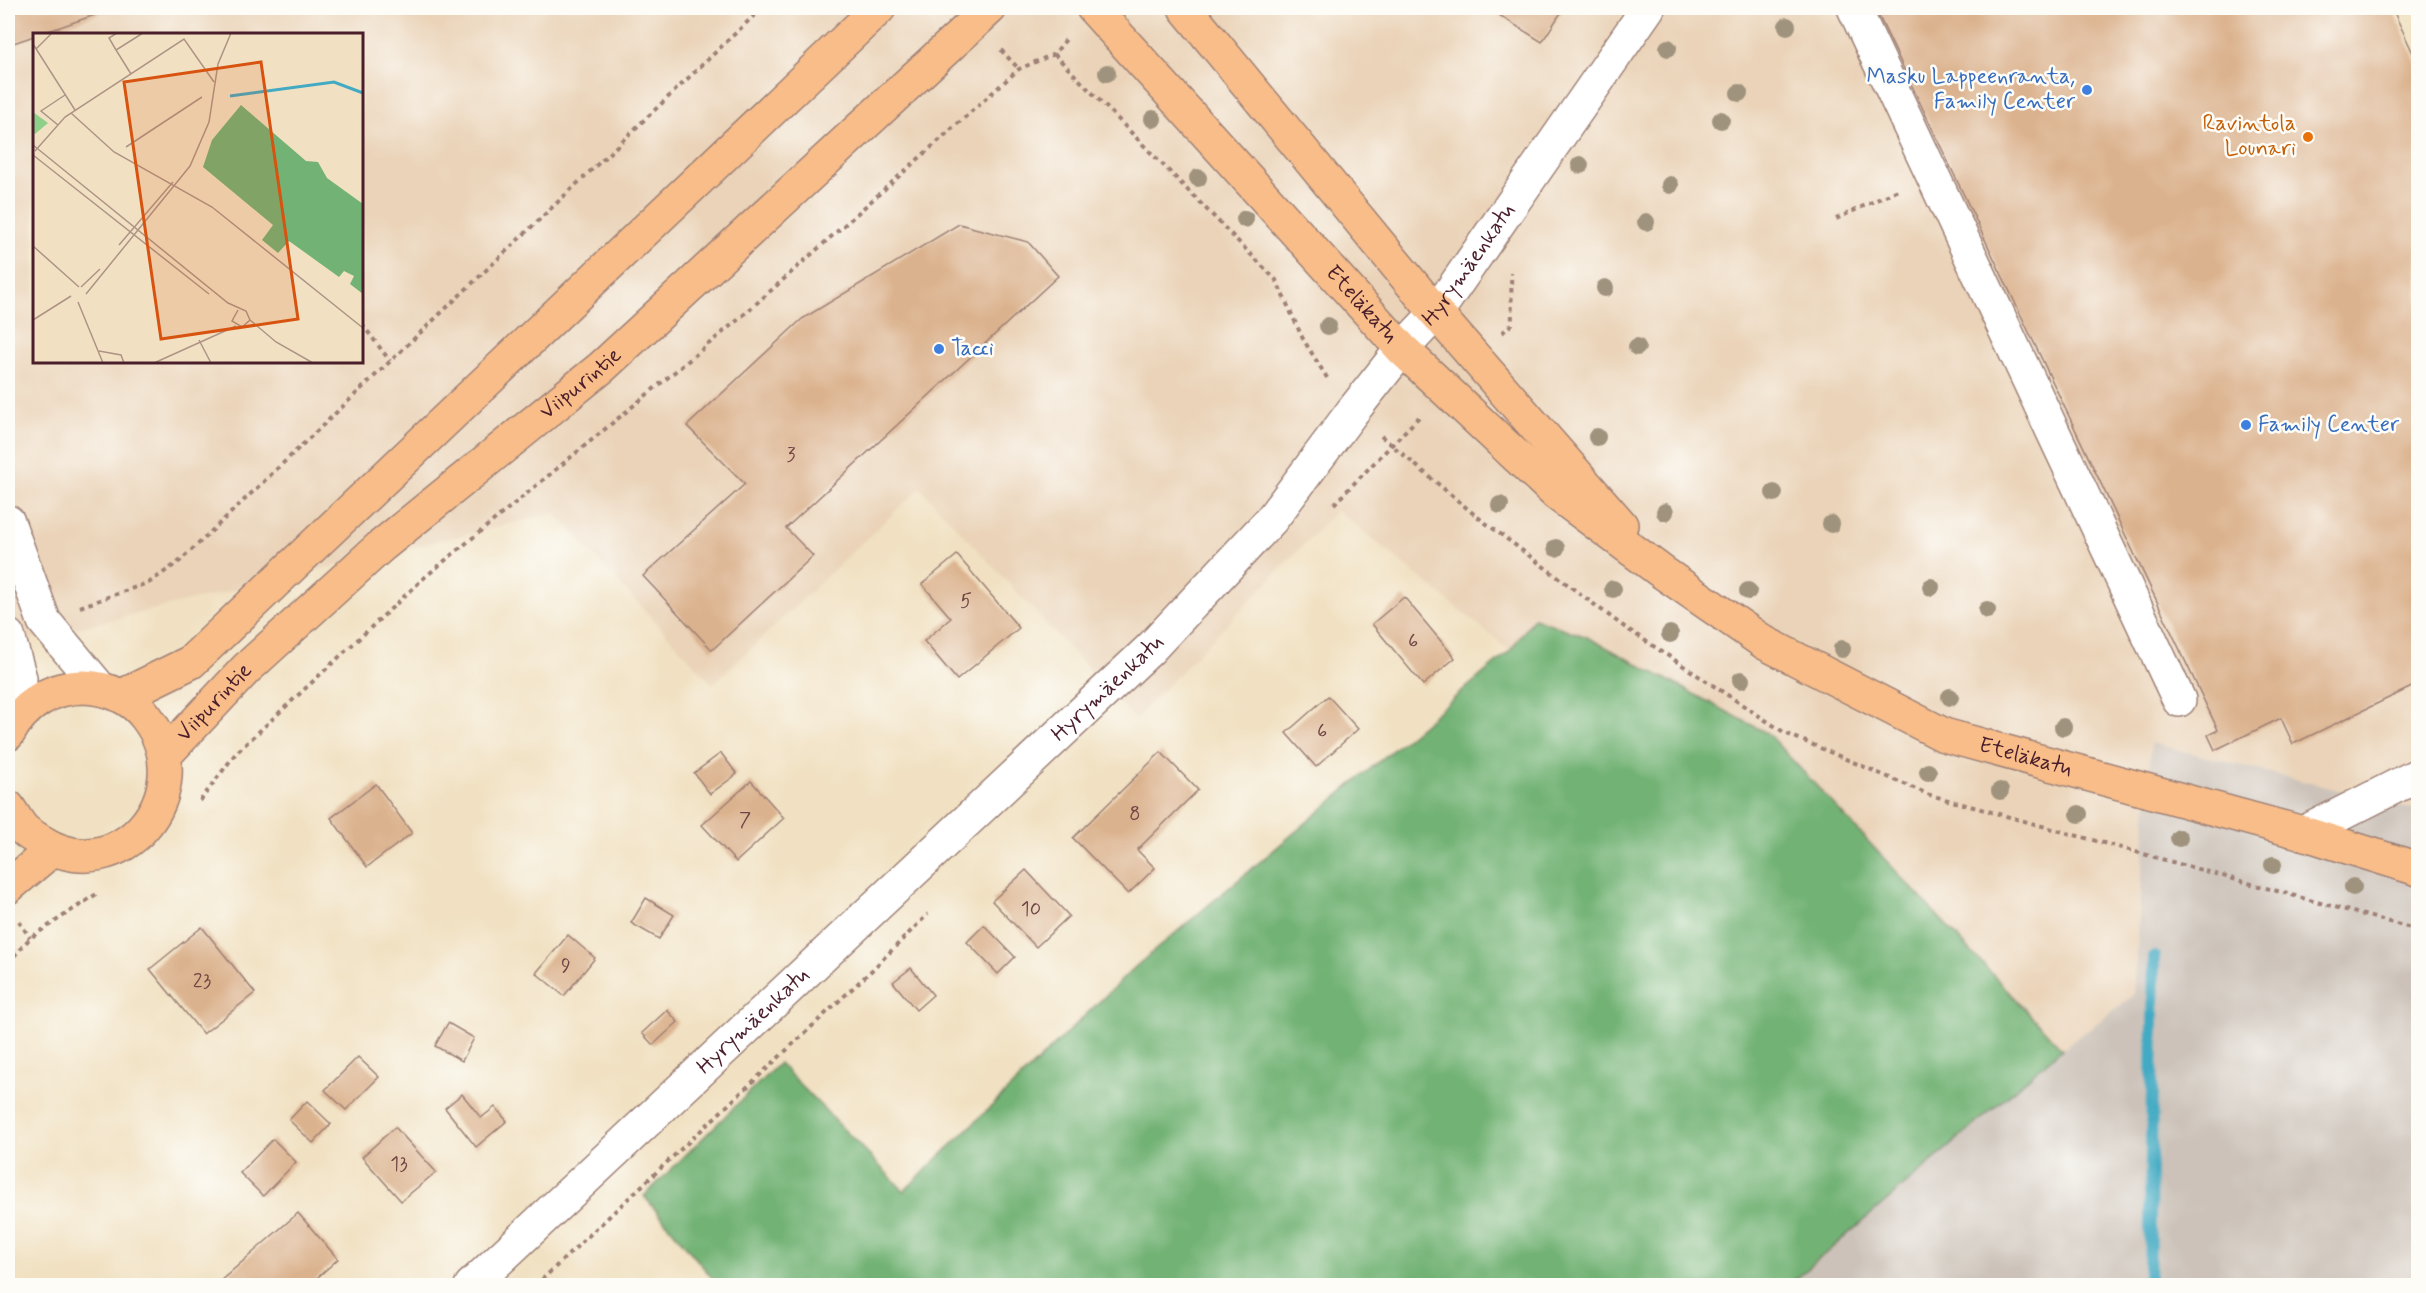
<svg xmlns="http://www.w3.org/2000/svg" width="2426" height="1293" font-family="Mynerve,sans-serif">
<rect width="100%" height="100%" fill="#fdfcf7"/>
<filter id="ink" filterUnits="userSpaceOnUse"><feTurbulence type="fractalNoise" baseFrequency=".0167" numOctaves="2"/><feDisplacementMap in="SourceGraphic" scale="12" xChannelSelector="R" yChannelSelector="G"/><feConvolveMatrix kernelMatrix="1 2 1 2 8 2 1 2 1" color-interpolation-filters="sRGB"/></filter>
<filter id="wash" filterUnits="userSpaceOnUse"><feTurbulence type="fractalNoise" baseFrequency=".008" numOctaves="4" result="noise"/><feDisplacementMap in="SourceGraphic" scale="24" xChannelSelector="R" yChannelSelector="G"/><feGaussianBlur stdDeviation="1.35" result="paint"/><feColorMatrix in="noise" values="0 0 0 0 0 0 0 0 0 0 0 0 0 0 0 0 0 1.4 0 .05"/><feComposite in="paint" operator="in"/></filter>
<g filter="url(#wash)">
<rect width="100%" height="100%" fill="#f1e1c2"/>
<path fill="#ead3b8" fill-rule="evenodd" d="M8,8h2383l27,57v745l-267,-67 -17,252 -72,54 -295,-316 -180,-96 -53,-19 -24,33 -173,-141 -202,209 -215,-231 -207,196 -159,-171 -527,127 -19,19zM34,34h328v328h-328z"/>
<path fill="#ccc2b9" d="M2151,743l267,67v475l-629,1 273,-237 72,-54z"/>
<path fill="#72b275" stroke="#5e6850" stroke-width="1.5" d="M1534,618l53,19 180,96 295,316 -273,236h-1071l-74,-89 135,-133 125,128 231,-224 375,-316z"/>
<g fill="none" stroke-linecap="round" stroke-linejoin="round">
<path stroke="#43aac3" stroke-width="12" d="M2149,1286l5,-329"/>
</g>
<g id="blocks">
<path fill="#dbb28e" d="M8,8h107l-107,37z
M1488,8h76l-22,34z
M1875,8h517l26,56v620l-125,60 -12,-26 -66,32 -7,-15 10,-5z
M959,224l69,18 30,34 -272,252 27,28 -101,94 -69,-74 102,-92 -58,-58 115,-107z
M957,555l62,73 -62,52 -33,-39 27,-23 -29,-34z
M1404,597l51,61 -32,27 -51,-61z
M1328,696l30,33 -42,38 -30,-34z
M1161,752l37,38 -61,60 18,18 -27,26 -55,-56z
M721,753l16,21 -27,20 -16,-21z
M751,781l33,37 -48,44 -34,-37z
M376,784l36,49 -45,34 -36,-49z
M1026,870l43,46 -33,31 -44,-46z
M646,898l28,17 -15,24 -28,-16z
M984,925l31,32 -17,17 -31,-32z
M202,927l53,66 -52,41 -53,-65z
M568,935l27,23 -31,38 -28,-23z
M911,968l22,27 -17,15 -23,-28z
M667,1010l11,12 -25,23 -11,-12z
M448,1023l26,15 -12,23 -27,-15z
M358,1057l21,20 -33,33 -21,-20z
M462,1094l19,24 14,-11 12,14 -31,26 -31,-39z
M307,1101l24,23 -18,19 -24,-23z
M395,1127l41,45 -35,29 -39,-44z
M273,1139l23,23 -33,34 -23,-23z
M298,1213l40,46 -30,27h-88l-2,-3z"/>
</g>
</g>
<g filter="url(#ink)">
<use href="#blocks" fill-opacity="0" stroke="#9e8076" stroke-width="1.5"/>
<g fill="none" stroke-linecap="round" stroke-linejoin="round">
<g stroke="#9e8076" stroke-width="36">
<g id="minor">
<path d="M1854,8l325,692"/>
<path d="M8,522l36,99 55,66"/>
<path d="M8,636l12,42 -5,41"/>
<path d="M2303,833l115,-58"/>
<path id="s1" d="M471,1286l679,-637 121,-129 81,-108 50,-63 34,-36 212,-305"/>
</g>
</g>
<g stroke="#9e8076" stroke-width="36">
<g id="major">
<path id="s2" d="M1093,8l309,341 155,145 105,78 103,71 179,92 359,98 115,36"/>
<path d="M1185,8l251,305 185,212"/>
<path d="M122,696l69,-34 688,-654"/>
<path d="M8,734c15,-29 43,-47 76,-47 25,1 49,11 63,31 56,74 -28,173 -105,124 -6,-4 -14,-8 -19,-13 -6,-7 -10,-15 -15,-22"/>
<path id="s3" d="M165,755l81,-86 134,-122 222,-180 388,-359"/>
<path d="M8,887l45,-38"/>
</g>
</g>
<path stroke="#9e8076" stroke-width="4" stroke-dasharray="4.5 4.5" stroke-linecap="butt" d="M1001,50l18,19
M1054,54l222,226 27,59 26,42
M1836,219l62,-29
M362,324l28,37
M1502,333l10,-9 -1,-51
M1381,436l94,79 148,111 162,107 145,62 488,135
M1334,504l85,-87
M80,607l70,-25 30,-21 582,-553
M200,801l36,-48 189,-176 314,-258 280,-250 35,-15 14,-17
M19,921l11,17
M8,963l22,-25 68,-45
M535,1286l337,-316 56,-56"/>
<use href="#minor" stroke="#fff" stroke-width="33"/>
<use href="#major" stroke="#f8bd89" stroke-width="33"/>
</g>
<g fill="#a0937e">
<circle cx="1787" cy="26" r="9"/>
<circle cx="1668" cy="48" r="9"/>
<circle cx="1107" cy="73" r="9"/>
<circle cx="1739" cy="93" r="9"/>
<circle cx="1153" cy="119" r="9"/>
<circle cx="1721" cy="120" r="9"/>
<circle cx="1580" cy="165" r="9"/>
<circle cx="1198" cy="178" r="9"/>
<circle cx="1670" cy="185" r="9"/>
<circle cx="1245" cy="219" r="9"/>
<circle cx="1646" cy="222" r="9"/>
<circle cx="1605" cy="288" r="9"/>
<circle cx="1328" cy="326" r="9"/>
<circle cx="1637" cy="347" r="9"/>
<circle cx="1597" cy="437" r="9"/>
<circle cx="1774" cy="493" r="9"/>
<circle cx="1500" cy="505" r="9"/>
<circle cx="1665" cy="512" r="9"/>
<circle cx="1831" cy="524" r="9"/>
<circle cx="1556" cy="548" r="9"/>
<circle cx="1931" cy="587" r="9"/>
<circle cx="1613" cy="589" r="9"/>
<circle cx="1748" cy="591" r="9"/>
<circle cx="1987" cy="610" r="9"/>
<circle cx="1670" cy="634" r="9"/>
<circle cx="1842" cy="649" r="9"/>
<circle cx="1741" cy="680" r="9"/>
<circle cx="1950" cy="697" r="9"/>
<circle cx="2063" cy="727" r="9"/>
<circle cx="1928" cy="772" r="9"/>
<circle cx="2000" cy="791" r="9"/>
<circle cx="2079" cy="814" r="9"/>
<circle cx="2179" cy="838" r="9"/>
<circle cx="2273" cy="865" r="9"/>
<circle cx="2353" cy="887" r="9"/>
</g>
</g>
<g fill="#3f7fe0" stroke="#fdfcf7" stroke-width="2">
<circle cx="2087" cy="90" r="6"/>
<circle cx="939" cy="349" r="6"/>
<circle cx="2246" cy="425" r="6"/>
</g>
<circle fill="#e8710a" stroke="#fdfcf7" stroke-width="2" cx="2308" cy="137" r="6"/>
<g text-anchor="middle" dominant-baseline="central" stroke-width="5" stroke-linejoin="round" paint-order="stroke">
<g font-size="20" fill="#6e4444">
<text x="791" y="455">3</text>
<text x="966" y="601">5</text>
<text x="1413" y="641">6</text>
<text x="1322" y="731">6</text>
<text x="1135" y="814">8</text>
<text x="745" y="820">7</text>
<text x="1031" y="909">10</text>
<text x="566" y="966">9</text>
<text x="202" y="981">23</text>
<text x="399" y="1164">13</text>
</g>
<g font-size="22" fill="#366cbe" stroke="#fdfcf7" text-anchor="start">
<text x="2075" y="77" text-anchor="end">Masku Lappeenranta,<tspan x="2075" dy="25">Family Center</tspan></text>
<text x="951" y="349">Tacci</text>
<text x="2258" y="425">Family Center</text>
</g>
<g font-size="22" fill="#c56008" stroke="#fdfcf7" text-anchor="end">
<text x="2296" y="124">Ravintola<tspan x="2296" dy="25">Lounari</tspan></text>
</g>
<g font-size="22" fill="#4a1f2b" stroke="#fdfcf7">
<text stroke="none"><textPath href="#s1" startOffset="1431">Hyrymäenkatu</textPath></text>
<text stroke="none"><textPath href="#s2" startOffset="400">Eteläkatu</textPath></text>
<text stroke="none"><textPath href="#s3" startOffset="558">Viipurintie</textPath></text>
<text stroke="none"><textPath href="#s1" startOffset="873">Hyrymäenkatu</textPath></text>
<text stroke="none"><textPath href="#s3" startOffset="72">Viipurintie</textPath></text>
<text stroke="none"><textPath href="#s2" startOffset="1214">Eteläkatu</textPath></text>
<text stroke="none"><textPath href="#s1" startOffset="387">Hyrymäenkatu</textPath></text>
</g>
</g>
<g transform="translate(33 33)">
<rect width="330" height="330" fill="#f1e1c2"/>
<path d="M0,79l15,11 -13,11 -2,-1z" fill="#8ed089"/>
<path d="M208,72l65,56 12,1 9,16 36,26v90l-13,-10 4,-8 -10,-5 -5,6 -50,-36 -11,12 -16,-13 11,-15 -70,-58 9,-27z" fill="#72b275"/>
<path fill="none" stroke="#43aac3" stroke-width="3" d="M197,63l104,-14 29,11"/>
<path fill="none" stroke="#ae9386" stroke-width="1.5" d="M0,11l42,66M3,16l16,-16M83,17l-7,-12 8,-5M98,41l-15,-24 27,-17M38,80l43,39 98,55 151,121M25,92l-17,-14 24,-16M0,112l195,158 18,8 4,9 -8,7 -10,-6 6,-11M93,114l76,-50M2,118l30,-34 119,-78 30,43M0,122l176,139M86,212l54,-63M0,213l46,41M48,254l19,-18M53,261l104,-128 19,-44 9,-58 13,-31M45,269l25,61M0,287l38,-24M217,287l26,22 37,21M166,307l12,23M66,318l22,4 3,8M121,330l82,-37"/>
<path fill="#d8530f" fill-opacity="0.15" stroke="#d8530f" stroke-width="3" d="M228,29l37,257 -137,20 -37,-257z"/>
<rect width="330" height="330" fill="none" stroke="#4a1f2b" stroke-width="3"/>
</g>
<rect width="2426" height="1293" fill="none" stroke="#fdfcf7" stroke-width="30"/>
</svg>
